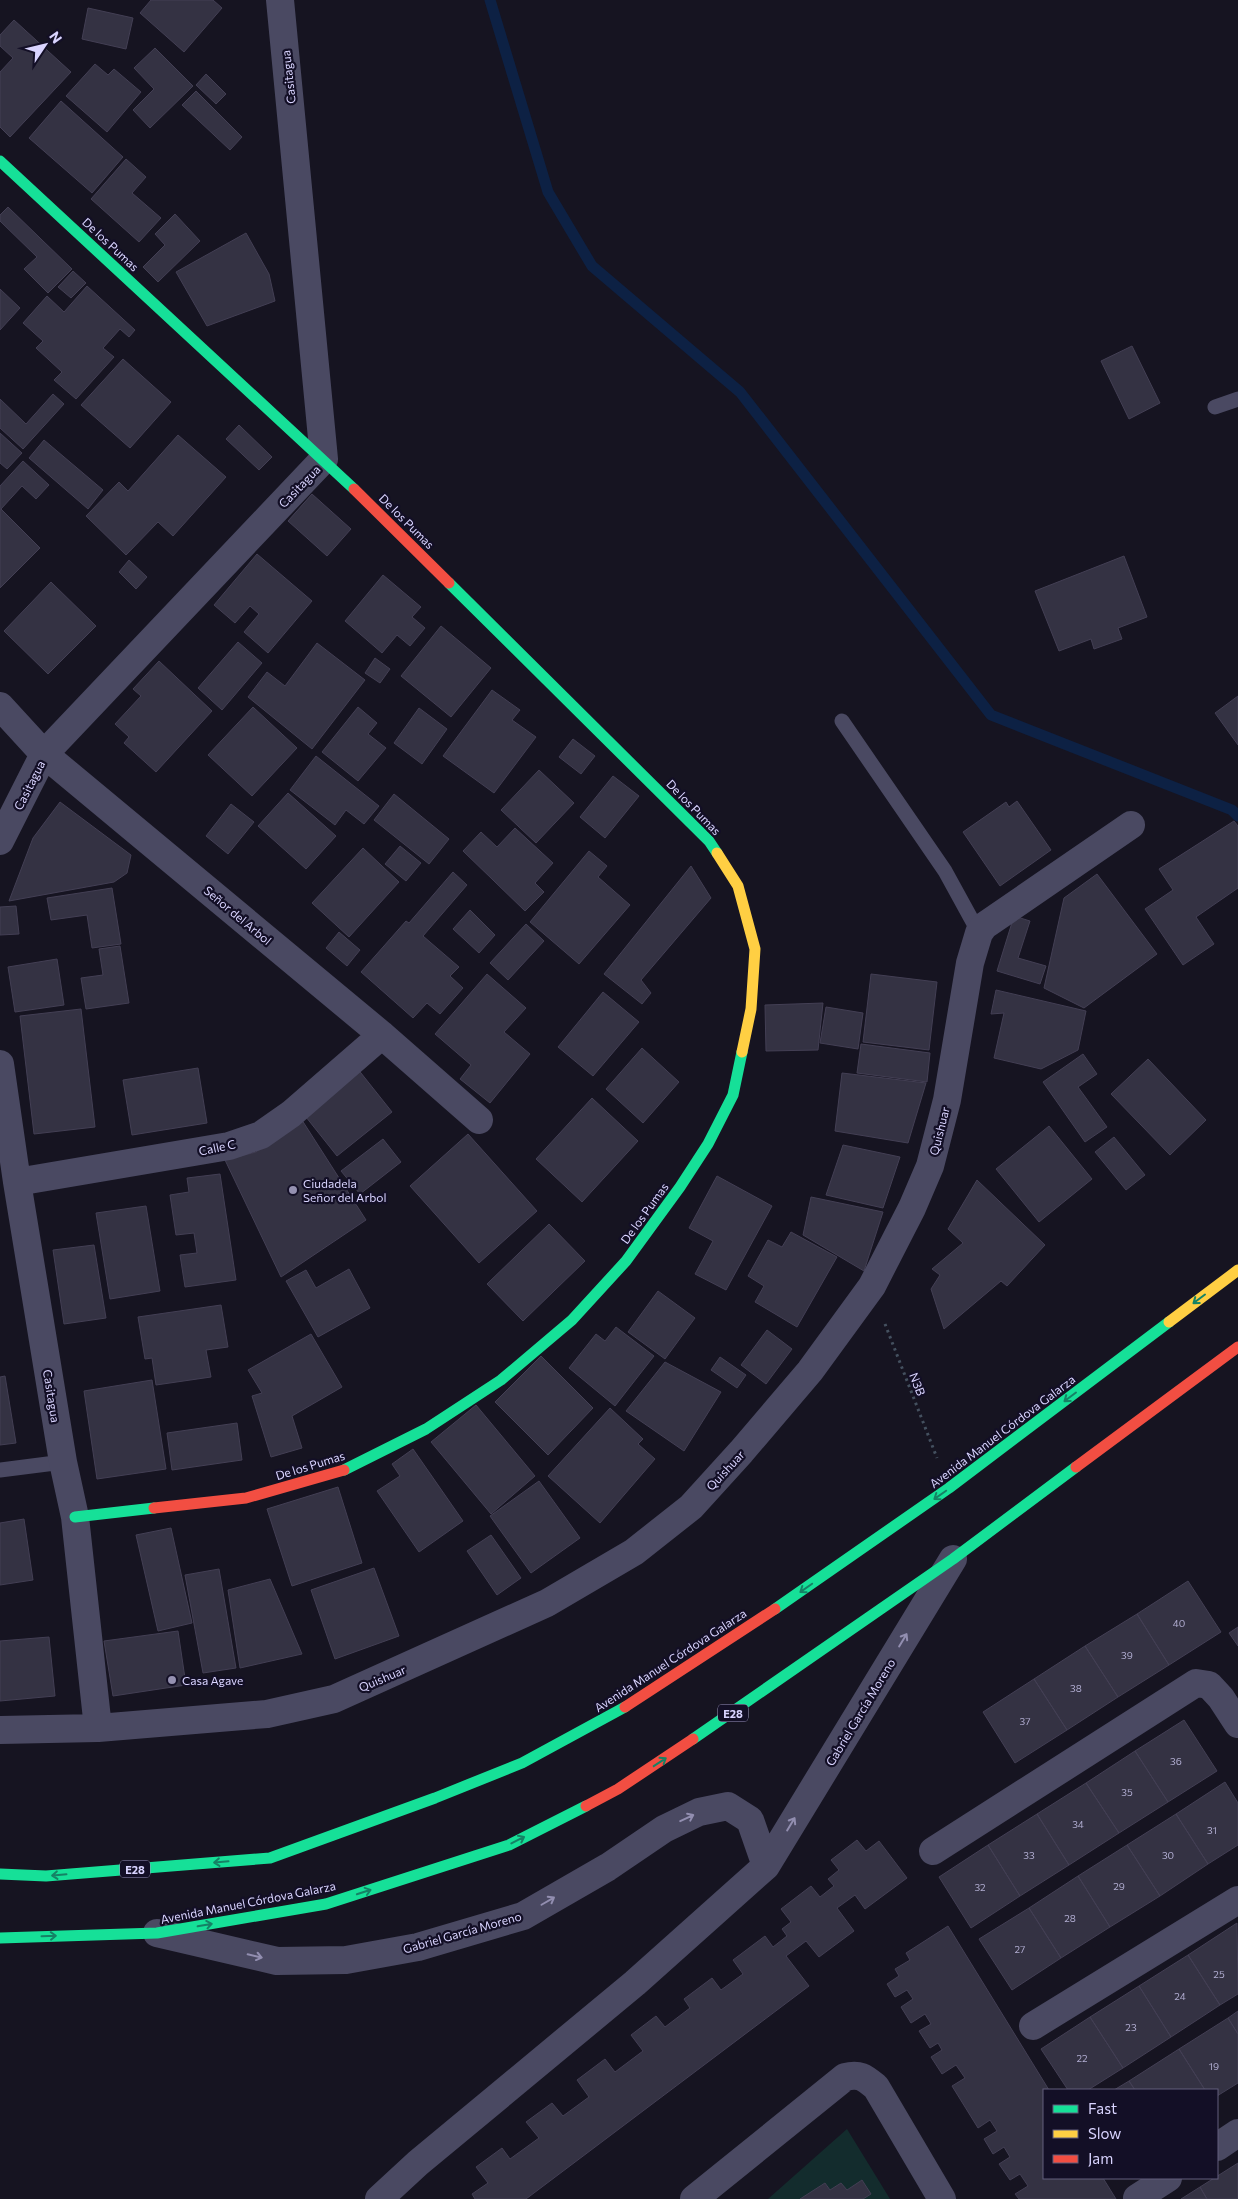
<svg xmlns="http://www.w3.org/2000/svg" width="1238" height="2199" font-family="Commissioner,sans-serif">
<rect width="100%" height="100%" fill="#161421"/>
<path fill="#132c2d" d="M847,2129l43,70h-122z"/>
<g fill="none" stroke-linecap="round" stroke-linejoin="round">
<path stroke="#0d2144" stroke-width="11" d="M490,0l58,192 44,74 148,126 251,323 241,95 6,6"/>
</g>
<path fill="#343243" stroke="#433f54" d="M151,0h62l9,8 -38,44 -44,-39z
M88,8l45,10 -7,31 -44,-10z
M14,20l57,52 -61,65 -10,-10v-55l13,-14 -13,-12v-11z
M155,48l38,38 -43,42 -17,-18 21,-21 -20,-21z
M95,64l13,11 6,-6 27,23 -34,40 -41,-36z
M206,74l20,20 -10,10 -20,-19z
M196,91l46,46 -12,13 -48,-45z
M61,101l62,56 -31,36 -63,-55z
M126,159l20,18 -14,16 29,25 -22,24 -48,-43z
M8,207l64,62 -24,24 -24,-24 13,-12 -37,-36v-6z
M175,214l25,27 -42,41 -15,-15 22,-22 -10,-11z
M246,233l23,41 6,27 -68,25 -31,-54z
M73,271l13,12 -15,15 -13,-11z
M87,286l48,44 -6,7 -9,-8 -17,19 11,9 -38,42 -22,-19 8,-8 -26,-24 7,-7 -20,-18 24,-27 17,16z
M0,289l20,19 -20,22z
M1132,346l28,57 -31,16 -28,-58z
M123,359l48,43 -41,46 -49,-43z
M53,394l11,10 -41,45 -23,-21v-29l26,25z
M239,425l33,32 -13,13 -33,-31z
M0,433l22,20 -15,16 -7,-6z
M178,435l48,42 -53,59 -15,-14 -32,33 -40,-39 33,-34 9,9z
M44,440l59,50 -15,19 -59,-51z
M23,461l26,24 -13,14 -14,-13 -21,23 39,39 -40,40v-102z
M312,494l39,35 -24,27 -39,-35z
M257,554l55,47 -44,52 -24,-21 15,-18 -9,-8 -15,17 -21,-18z
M1124,556l23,61 -29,11 4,11 -28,10 -3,-10 -32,12 -24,-60z
M129,560l18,17 -11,12 -17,-17z
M383,575l38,32 -9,10 13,11 -15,18 -13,-11 -15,18 -37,-32z
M51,582l45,44 -48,48 -44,-43z
M441,626l50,42 -40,49 -50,-41z
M238,642l24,21 -40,47 -24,-22z
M317,643l48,37 -53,69 -64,-52 19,-25 18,14z
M375,658l15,11 -10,14 -15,-10z
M159,661l53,50 -56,61 -32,-29 5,-6 -14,-13 26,-28 -8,-7z
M492,690l28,20 -8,10 24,17 -42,56 -51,-37z
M1238,696v49l-23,-32z
M253,707l44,41 -45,48 -44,-41z
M358,707l19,16 -9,11 18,14 -28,33 -36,-29z
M419,708l28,21 -25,35 -28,-21z
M573,739l22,17 -14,18 -22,-17z
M316,756l63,50 -15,18 -18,-14 -11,15 -45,-35z
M539,770l35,33 -38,40 -35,-33z
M613,776l26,20 -34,42 -25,-21z
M288,793l48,43 -30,33 -48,-43z
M394,794l55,45 -20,25 -55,-44z
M1017,801l34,49 -51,36 -37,-54 43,-30 3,5z
M60,802l71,53 -4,18 -13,9 -105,19 24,-63z
M231,804l23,18 -26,32 -22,-18z
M1234,821l4,5v62l-42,29 18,27 -31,21 -38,-56 28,-19 -14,-21z
M515,828l38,35 -18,20 9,9 -19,19 -62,-60 18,-19 16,15z
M400,846l21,17 -15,18 -21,-17z
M363,848l36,34 -50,55 -37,-34z
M589,851l18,15 -9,11 32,28 -51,59 -49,-42z
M691,866l20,32 -70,82 10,13 -9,11 -38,-30z
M453,872l14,13 -44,51 36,31 -9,9 13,12 -23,26 -13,-11 -14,15 -52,-46 45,-51 3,2z
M1097,874l60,80 -73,54 -40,-20 20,-90z
M112,888l9,56 -29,4 -5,-33 -36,5 -4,-22z
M16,906l3,28 -19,1v-28z
M470,910l25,25 -16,18 -26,-24z
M1014,916l16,5 -12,37 28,8 -6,18 -43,-13z
M526,924l18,17 -36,39 -18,-17z
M339,932l21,18 -13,16 -21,-18z
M120,946l9,57 -43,6 -5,-31 22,-3 -4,-26z
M57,959l7,46 -49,7 -7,-45z
M487,974l39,34 -22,24 26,22 -40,49 -30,-24 11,-14 -36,-31z
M871,974l66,8 -8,68 -66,-8z
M996,990l90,21 -8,39 -37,19 -47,-11 10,-45 -13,1z
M603,992l36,30 -46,54 -35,-29z
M823,1003l-5,47 -52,1 -1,-46z
M826,1007l37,6 -5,36 -38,-6z
M81,1009l14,118 -61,7 -14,-118z
M861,1044l69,9 -3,29 -70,-9z
M642,1048l37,34 -36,41 -37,-34z
M1083,1054l14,20 -19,13 29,40 -22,15 -42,-60z
M1148,1059l58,61 -36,35 -59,-61z
M198,1068l9,55 -75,12 -9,-55z
M357,1068l35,44 -55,44 -35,-44z
M842,1073l84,10 -18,60 -73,-12z
M592,1098l46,43 -56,61 -46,-43z
M300,1117l66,103 -85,57 -56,-117 31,-8z
M1049,1126l43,53 -53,43 -43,-53z
M468,1134l69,77 -58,52 -69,-77z
M1114,1137l31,38 -19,15 -31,-38z
M383,1139l18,23 -41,32 -19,-23z
M843,1145l57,12 -17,51 -57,-13z
M220,1174l16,106 -51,7 -5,-32 17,-2 -3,-20 -18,2 -6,-40 19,-3 -2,-14z
M717,1176l55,30 -46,84 -31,-16 18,-33 -24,-13z
M977,1180l68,65 -38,41 -6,-5 -57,48 -13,-40 9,-14 -8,-6 31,-26 -15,-14z
M811,1197l72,15 -19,59 -61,-36z
M146,1206l14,85 -50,8 -14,-86z
M549,1224l36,37 -62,60 -36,-37z
M791,1232l46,25 -40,70 -42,-25 9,-16 -16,-10 20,-36 14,7z
M94,1245l12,73 -42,6 -11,-74z
M349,1269l21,39 -52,29 -32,-56 20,-11 10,18z
M658,1291l37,27 -30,41 -37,-27z
M221,1305l7,42 -22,3 5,27 -55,8 -4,-27 -7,1 -7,-42z
M616,1327l38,29 -39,50 -46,-38 27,-34 9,7z
M767,1330l25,19 -26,35 -25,-19z
M311,1334l31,53 -50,29 10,32 -31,9 -19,-61 10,-3 -14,-23z
M541,1356l52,52 -45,47 -53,-53z
M720,1357l26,18 -9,13 -26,-18z
M665,1362l56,30 -37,59 -58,-40z
M5,1376l11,67 -16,2v-68z
M152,1380l14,89 -69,10 -13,-88z
M476,1405l59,71 -44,38 -60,-72z
M610,1408l33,31 -5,5 17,15 -55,64 -52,-47z
M237,1423l5,37 -70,10 -5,-37z
M413,1449l50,72 -44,31 -42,-61 23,-15 -8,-12z
M539,1481l41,57 -49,35 -41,-57z
M338,1487l24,76 -70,23 -25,-77z
M24,1519l9,61 -33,5v-62z
M171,1528l21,95 -34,8 -22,-96z
M491,1535l30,43 -24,17 -30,-44z
M374,1568l25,68 -64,23 -24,-69z
M219,1569l17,99 -33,5 -18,-98z
M270,1579l32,75 -62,14 -12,-78z
M1188,1581l33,51 -52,33 -32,-51z
M1137,1614l32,51 -51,32 -33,-51z
M1238,1627v19l-9,-13z
M178,1631l8,54 -73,11 -9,-55z
M49,1637l6,59 -55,5v-60z
M1085,1646l33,51 -51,33 -33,-51z
M1034,1679l33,51 -52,33 -32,-51z
M1184,1720l33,51 -49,31 -33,-51z
M1135,1751l33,51 -49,31 -33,-50z
M1225,1782l13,21v42l-30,19 -32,-50z
M1086,1783l33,50 -50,32 -32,-51z
M1037,1814l32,51 -49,31 -32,-51z
M1176,1814l32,50 -48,32 -33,-51z
M857,1840l9,11 13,-10 28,37 -42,31 -10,-14 -18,13 17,23 -35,26 -13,-16 -20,15 23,30 -283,213h-51l-3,-5 16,-11 -12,-16 26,-19 8,11 29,-21 -13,-16 26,-19 11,13 26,-19 -12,-17 28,-21 10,13 28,-21 -12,-16 25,-19 9,11 25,-19 -6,-9 28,-21 9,12 22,-16 -10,-14 32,-24 8,11 14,-11 -5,-7 9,-7 -10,-13 30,-23 9,11 14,-11 -6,-7 11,-9 -8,-10z
M988,1845l32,51 -49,32 -32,-51z
M1127,1845l33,51 -50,31 -32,-51z
M1078,1876l32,51 -49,31 -32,-50z
M1029,1908l32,50 -49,32 -33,-51z
M1237,1923l1,71 -18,11 -32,-50z
M948,1926l101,164h-5v88h59l13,21h-97l-4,-5 13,-8 -8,-12 -10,6 -11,-16 11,-7 -6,-10 -11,7 -9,-15 13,-8 -7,-11 -12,8 -26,-42 13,-8 -9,-13 -14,9 -11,-17 11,-7 -4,-7 -8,5 -11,-17 12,-7 -6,-10 -14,9 -10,-16 12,-8 -6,-9 -12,7 -8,-13 12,-8 -4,-7 15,-9 -4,-7z
M1188,1955l32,50 -49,32 -32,-51z
M1139,1986l32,51 -48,31 -33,-51z
M1238,2011v23l-10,-16z
M1090,2017l33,51 -35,22h-20l-27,-41z
M1228,2018l10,16v49l-21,13v-6h-12l-26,-41z
M1179,2049l26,41h-70l-6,-9z
M1129,2081l6,9h-21z
M1238,2163v36h-31l-7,-12z
M862,2180l9,14 -8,5h-63l25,-16 5,7 11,-7 6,7z
M1200,2187l7,12h-26z"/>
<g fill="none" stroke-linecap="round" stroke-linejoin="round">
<path stroke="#44505f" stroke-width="3" stroke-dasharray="2.5 4" stroke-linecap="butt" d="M885,1324l52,134"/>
<path stroke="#4a4962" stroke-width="15" d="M1215,407l23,-8
M842,721l103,150 34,62
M0,1470l63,-8"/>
<path stroke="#4a4962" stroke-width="28" d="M0,706l44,48 338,281 97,85
M0,841l44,-87 280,-295 -44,-459
M0,1064l17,118 46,280 12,55 23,211
M17,1182l212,-36 32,-11 30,-21 91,-79
M0,1730l98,-2 169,-14 67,-15 213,-96 87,-51 57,-45 50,-55 69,-81 62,-85 40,-78 18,-42 17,-66 23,-137 9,-30 5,-7 147,-101
M933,1851l263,-168 13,2 12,13 17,26
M157,1933l120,28 69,-1 72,-13 105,-31 85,-49 56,-38 35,-17 29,-6 22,14 16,46
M1033,2026l205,-126
M1217,2147l21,-14
M1137,2198l31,-20
M379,2199l39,-36 217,-180 131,-117 187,-307
M694,2199l151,-122c15,-4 20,1 31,10l66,112"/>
<path stroke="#16e098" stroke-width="11" d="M0,161l354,328
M449,583l260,258 8,12
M344,1470l82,-41 75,-49 71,-60 54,-59 54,-74 28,-43 25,-49 9,-43
M75,1517l79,-9
M775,1609l174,-121 220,-166
M693,1739l260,-180 123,-92
M0,1874l46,2 224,-18 165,-60 87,-35 103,-56
M0,1938l157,-5 169,-29 183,-59 77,-39"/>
<path stroke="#ffcf43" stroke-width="11" d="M717,853l21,33 17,63 -4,60 -9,43
M1169,1322l69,-52"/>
<path stroke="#f24e42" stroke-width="11" d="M354,489l95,94
M1076,1467l162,-120
M154,1508l92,-10 98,-28
M625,1707l150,-98
M586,1806l32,-17 75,-50"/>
</g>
<defs><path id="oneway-shaft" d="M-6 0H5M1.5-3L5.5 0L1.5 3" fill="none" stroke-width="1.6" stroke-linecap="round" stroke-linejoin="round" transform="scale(1.25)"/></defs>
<g stroke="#158265">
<use href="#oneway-shaft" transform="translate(1199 1299) rotate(143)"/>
<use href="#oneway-shaft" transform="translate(1070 1397) rotate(143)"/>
<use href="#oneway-shaft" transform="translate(940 1495) rotate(145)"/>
<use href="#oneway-shaft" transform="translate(806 1588) rotate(145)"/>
<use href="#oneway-shaft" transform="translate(660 1762) rotate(-33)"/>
<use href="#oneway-shaft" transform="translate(518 1840) rotate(-27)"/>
<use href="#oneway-shaft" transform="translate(221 1862) rotate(175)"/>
<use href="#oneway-shaft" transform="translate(59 1875) rotate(175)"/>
<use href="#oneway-shaft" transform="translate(364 1892) rotate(-18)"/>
<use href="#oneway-shaft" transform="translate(205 1925) rotate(-10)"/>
<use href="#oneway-shaft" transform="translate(49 1936) rotate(-2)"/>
</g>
<g stroke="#928eb0">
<use href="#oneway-shaft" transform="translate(903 1640) rotate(-59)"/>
<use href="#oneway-shaft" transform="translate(687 1818) rotate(-25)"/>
<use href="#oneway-shaft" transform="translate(791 1824) rotate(-59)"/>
<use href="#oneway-shaft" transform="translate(548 1901) rotate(-30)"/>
<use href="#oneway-shaft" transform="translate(255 1956) rotate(13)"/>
</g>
<g fill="#9591b1" stroke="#130f26" stroke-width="2">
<circle cx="293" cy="1190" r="5"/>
<circle cx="172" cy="1680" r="5"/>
</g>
<g text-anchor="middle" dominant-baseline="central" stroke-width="4.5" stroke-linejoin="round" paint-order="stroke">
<g font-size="10" fill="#b0acd0">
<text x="1179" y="1623">40</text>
<text x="1127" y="1655">39</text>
<text x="1076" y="1688">38</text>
<text x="1025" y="1721">37</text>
<text x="1176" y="1761">36</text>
<text x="1127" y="1792">35</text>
<text x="1078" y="1824">34</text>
<text x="1212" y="1830">31</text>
<text x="1029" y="1855">33</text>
<text x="1168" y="1855">30</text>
<text x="1119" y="1886">29</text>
<text x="980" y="1887">32</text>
<text x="1070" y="1918">28</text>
<text x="1020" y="1949">27</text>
<text x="1219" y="1974">25</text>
<text x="1180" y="1996">24</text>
<text x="1131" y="2027">23</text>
<text x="1082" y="2058">22</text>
<text x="1214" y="2066">19</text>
</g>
<g fill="#130f26" stroke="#9e99be" stroke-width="1">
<rect x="718" y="1704.5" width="30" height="17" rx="4"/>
<rect x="120" y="1860.5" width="30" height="17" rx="4"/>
</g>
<g font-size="11" font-weight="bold" fill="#d9d4ff">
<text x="733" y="1713">E28</text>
<text x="135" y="1869">E28</text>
</g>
<g font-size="12" fill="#d9d4ff" stroke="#130f26">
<text transform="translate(288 77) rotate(-96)">Casitagua</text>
<text transform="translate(111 244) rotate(43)">De los Pumas</text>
<text transform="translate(299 486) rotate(-46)">Casitagua</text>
<text transform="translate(407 521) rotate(45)">De los Pumas</text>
<text transform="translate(29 785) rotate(-63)">Casitagua</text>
<text transform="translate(694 807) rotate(46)">De los Pumas</text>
<text transform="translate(238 915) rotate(40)">Señor del Arbol</text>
<text transform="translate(939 1131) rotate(-76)">Quishuar</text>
<text transform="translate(217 1147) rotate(-12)">Calle C</text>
<text transform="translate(644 1213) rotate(-54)">De los Pumas</text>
<text transform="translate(918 1384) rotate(69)">N3B</text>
<text transform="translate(52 1396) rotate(81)">Casitagua</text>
<text transform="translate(1002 1431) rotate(-37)">Avenida Manuel Córdova Galarza</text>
<text transform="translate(310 1465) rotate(-17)">De los Pumas</text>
<text transform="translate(725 1470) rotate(-47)">Quishuar</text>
<text transform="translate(670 1660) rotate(-33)">Avenida Manuel Córdova Galarza</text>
<text transform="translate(382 1678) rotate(-23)">Quishuar</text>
<text transform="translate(860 1712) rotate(-59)">Gabriel García Moreno</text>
<text transform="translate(248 1902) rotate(-11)">Avenida Manuel Córdova Galarza</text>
<text transform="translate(462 1932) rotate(-16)">Gabriel García Moreno</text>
</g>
<g font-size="12" fill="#d9d4ff" stroke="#130f26" text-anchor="start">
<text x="303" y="1183">Ciudadela<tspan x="303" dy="14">Señor del Arbol</tspan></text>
<text x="182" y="1680">Casa Agave</text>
</g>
</g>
<rect x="1043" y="2089" width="175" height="90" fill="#130f26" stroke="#625e7d"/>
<rect x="1053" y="2105" width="25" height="8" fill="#16e098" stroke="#625e7d"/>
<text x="1088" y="2114" font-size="15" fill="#d9d4ff">Fast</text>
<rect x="1053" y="2130" width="25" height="8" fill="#ffcf43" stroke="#625e7d"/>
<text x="1088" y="2139" font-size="15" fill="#d9d4ff">Slow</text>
<rect x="1053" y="2155" width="25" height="8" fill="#f24e42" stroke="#625e7d"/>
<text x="1088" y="2164" font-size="15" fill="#d9d4ff">Jam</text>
<g transform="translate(45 45) rotate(55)" stroke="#130f26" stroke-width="4" paint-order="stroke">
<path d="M0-4L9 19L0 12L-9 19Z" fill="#d9d4ff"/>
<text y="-8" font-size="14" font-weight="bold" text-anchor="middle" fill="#d9d4ff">N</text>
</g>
</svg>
